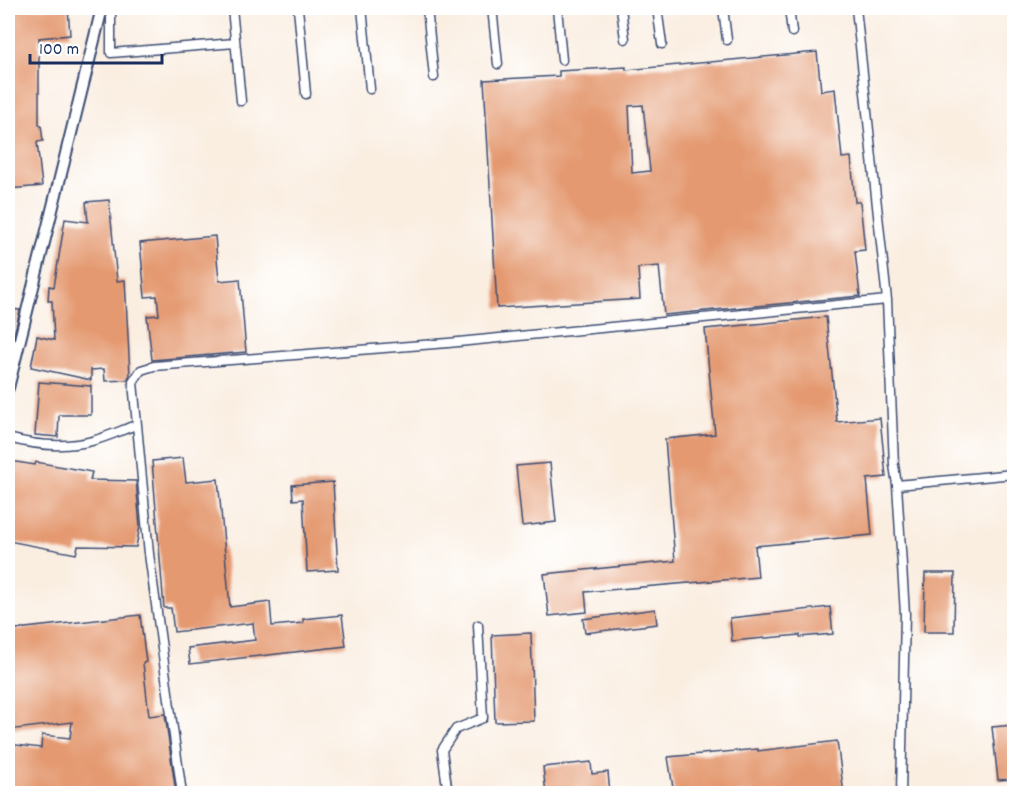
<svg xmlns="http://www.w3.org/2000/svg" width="1022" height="801" font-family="Dekko,sans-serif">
<rect width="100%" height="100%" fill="#fff"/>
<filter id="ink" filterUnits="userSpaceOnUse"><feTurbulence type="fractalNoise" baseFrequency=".0167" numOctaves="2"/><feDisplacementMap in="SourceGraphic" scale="12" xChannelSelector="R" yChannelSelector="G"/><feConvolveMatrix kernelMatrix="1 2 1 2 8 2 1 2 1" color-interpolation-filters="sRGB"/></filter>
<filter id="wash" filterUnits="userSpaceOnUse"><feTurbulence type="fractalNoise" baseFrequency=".008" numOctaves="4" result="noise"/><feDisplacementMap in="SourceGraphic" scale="24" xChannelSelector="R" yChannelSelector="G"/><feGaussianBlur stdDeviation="1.35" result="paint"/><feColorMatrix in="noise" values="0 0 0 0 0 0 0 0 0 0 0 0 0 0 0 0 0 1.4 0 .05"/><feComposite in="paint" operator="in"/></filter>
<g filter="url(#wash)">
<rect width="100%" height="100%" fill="#faeee1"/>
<g id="blocks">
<path fill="#e49970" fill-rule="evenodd" d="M8,8h60l2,27 -31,3v87h2l2,16 -6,1 5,44 -34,3z
M817,52l4,39 14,-2 7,69 9,-1 4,45h5l5,48 -10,1 5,45 -196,19 -5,-49 -21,2 2,31 -143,9 -13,-228 75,-4v-5l67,-4v3zM643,105l7,66 -18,2 -3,-67z
M109,200l8,81 8,-1 5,95 -3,5 -22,1 -1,-12 -13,1v10l-60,-13 6,-31 17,4 -2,-39h-4l1,-15 5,1 11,-68 23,3 -2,-20z
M215,236l4,45 21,-2 6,73 -94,8 -5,-44 12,-1 -2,-19 -12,1 -5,-54z
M8,309l12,1 -12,49z
M826,317l11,105 43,-4 6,59 -19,2 5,56 -117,11 3,31 -173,15 2,20 -38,4 -5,-42 131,-13 -10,-122 50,-5 -10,-105z
M39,382l52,4v29h-32l-1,22 -23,-2z
M183,458l3,24 32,-3 12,128 40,-5 2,24 31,-3v-4l39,-4 4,31 -156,18 -2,-16 67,-8 -2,-17 -79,9 -3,-24h-7l-12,-147z
M10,461l25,4 1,-3 56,10 -2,8 46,1 4,45 -4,21 -58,-1 -2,8 -68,-13v-66z
M550,463l6,59 -34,4 -6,-60z
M333,482l5,88 -31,2 -4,-73 -10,1 -1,-15z
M925,573h30l-1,59h-30z
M830,607l3,27 -33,3v-2l-68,6 -2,-23z
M655,609l2,15 -72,9 -2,-14z
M140,615l6,47 -3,1 6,53 16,-2 11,80h-168v-50l33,4 1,-13 28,3 2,-16 -64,8v-100z
M531,633l3,88 -39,1 -3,-87z
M1014,725v54l-16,1 -6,-53z
M837,741l7,53h-170l-6,-37 90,-8v2z
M591,762l1,12 16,-2 2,22h-64l-3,-27z"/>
</g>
</g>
<g filter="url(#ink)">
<use href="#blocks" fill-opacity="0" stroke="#3c4c72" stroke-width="1.5"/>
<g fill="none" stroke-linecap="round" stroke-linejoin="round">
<g stroke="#3c4c72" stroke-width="11">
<path id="minor" d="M111,8v45l124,-10
M232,8l9,93
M298,8l8,86
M362,8l8,81
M427,8l7,69
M492,8l6,56
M557,8l5,52
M621,8l4,31
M657,8l5,36
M723,8l4,32
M789,8l3,24
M856,8l31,292 7,165 3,20 8,129 -4,180
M8,438c26,7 57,10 84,3 15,-4 30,-11 44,-16
M897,485l117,-11
M182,794l-33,-240 -16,-172 8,-12 13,-4 294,-23 439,-43
M448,794l-6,-44 14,-21 27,-11 -5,-93"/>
</g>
<g stroke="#3c4c72" stroke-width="14">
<path id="tertiary" d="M8,388l94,-380"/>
</g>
<use href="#minor" stroke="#fff" stroke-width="8"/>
<use href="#tertiary" stroke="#fff" stroke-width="10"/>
</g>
</g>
<rect width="1022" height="801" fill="none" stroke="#fff" stroke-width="30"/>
<path d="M30 54v9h132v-9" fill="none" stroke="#1b2f5e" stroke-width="3"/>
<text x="39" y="54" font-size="18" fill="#1b2f5e" stroke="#ffffff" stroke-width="4.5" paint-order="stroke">100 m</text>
</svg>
